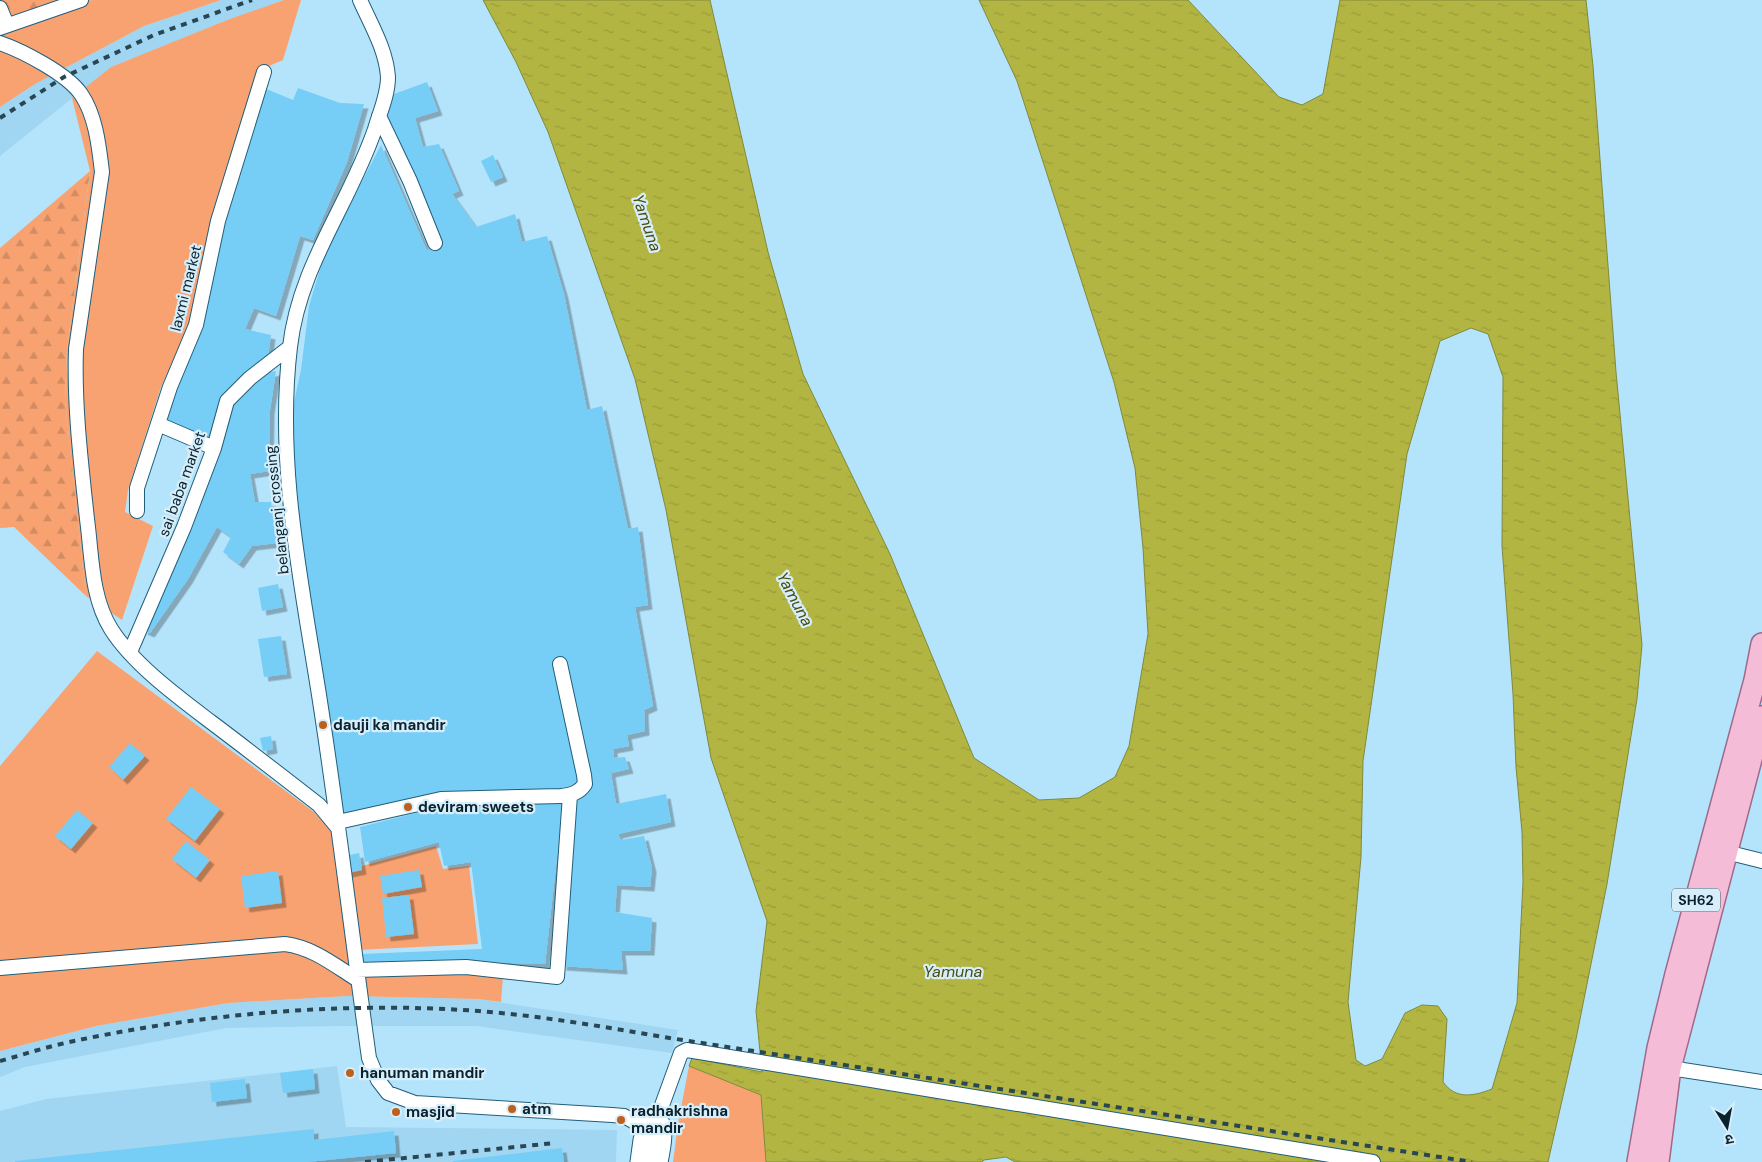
<svg xmlns="http://www.w3.org/2000/svg" width="1762" height="1162" font-family="'DM Sans','Noto Sans Devanagari',sans-serif">
<defs>
<pattern id="forest-firs" width="22" height="20" patternUnits="userSpaceOnUse" patternTransform="scale(1.25)"><rect width="22" height="20" fill="#f8a271"/><path d="M5 1l3.5 6h-7zM16 11l3.5 6h-7z" fill="#d38b62"/></pattern>
<pattern id="water-ripples" width="26" height="14" patternUnits="userSpaceOnUse" patternTransform="scale(1.25)"><rect width="26" height="14" fill="#b3b542"/><path d="M2 4q2-2 4 0t4 0M15 11q2-2 4 0t4 0" fill="none" stroke="#999b3a"/></pattern>
<filter id="shadow"><feDropShadow dx="4.5" dy="4.5" stdDeviation="0" flood-color="#0004"/></filter>
</defs>
<rect width="100%" height="100%" fill="#b4e4fc"/>
<path fill="#a0d6f1" d="M221,0h63l-57,20 -116,47 -111,89v-49l35,-23 109,-58z
M348,996l130,3 200,31 -6,23 -196,-27h-131l-119,2 -201,39 -25,10v-26l96,-25 132,-23z
M337,1066l9,61 271,3 -1,32h-616v-51l46,-12z"/>
<path fill="#f8a271" d="M93,0h128l-77,26 -109,58 -35,23v-74l11,-5z
M284,0h17l-18,60 -26,11 -66,250 -30,66 -33,103 -3,22 28,14 -31,94 -36,-24 -21,-194 2,-52 23,-179 -18,-73 39,-31 116,-47z
M97,651l217,161 20,20 2,41 100,-27 7,23 26,-3 9,78 -121,6 4,24 104,-4 38,7 -2,25 -23,-3 -130,-3 -120,7 -132,23 -96,25v-285z
M689,1066l72,29 5,67h-93l5,-38z"/>
<path fill="url(#forest-firs)" d="M0,0h93l-82,28 -11,5z
M90,171l-23,179 -2,51 21,195 -72,-69 -14,1v-280z"/>
<path fill="url(#water-ripples)" stroke="#80893c" fill-rule="evenodd" d="M483,0h227l58,252 35,122 87,180 84,204 65,42 40,-2 36,-21 14,-31 19,-112 -5,-86 -8,-80 -21,-86 -97,-301 -38,-81h209l91,97 23,8 21,-11 17,-94h246l7,66 23,306 26,273 -5,54 -30,185 -31,155 -28,123h-533l-9,-5 -22,3 -2,2h-216l-5,-67 -72,-29 3,-8 70,14 -6,-61 11,-90 -56,-163 -45,-248 -31,-131 -87,-247 -32,-70zM1471,328l17,6 15,43 -1,169 11,148 3,73 6,65 1,50 -6,121 -25,86c-18,7 -36,11 -49,-7l4,-63 -9,-13 -16,-1 -17,8 -23,46 -17,7 -9,-6 -8,-58 13,-145 2,-96 44,-307 33,-113z"/>
<path fill="#76cdf6" filter="url(#shadow)" d="M427,82l11,29 -23,7 8,29 16,-3 20,47 -7,3 24,33 39,-13 7,28 25,-6 17,58 23,116 15,-4 26,123 10,-2 10,78 -13,2 18,99 -9,4 1,21 -18,4 2,11 -16,3 1,9 11,-1 4,12 -18,4 5,31 50,-10 5,28 -53,12 3,6 23,-4 8,32 -2,19 -33,-2 -2,27 37,6 -2,33h-29l2,19 -61,-4 11,-167 16,-11 -25,-130 -8,2 23,123 -10,8 -128,3 -99,24 -48,-328 -2,-79 9,-41 8,-64 17,-57 55,-104 46,106 16,-7 -57,-129 8,-21z
M264,88l29,12 5,-12 42,15 24,1 -17,58 -34,78 -13,-4 -24,80 -22,-8 -9,21 26,6 -3,22 -39,32 -8,10 -13,38 -44,-15z
M493,155l10,22 -12,5 -10,-21z
M276,371l-6,39 -1,61 -19,3 5,28h16l6,41 -25,3 -13,18 -16,-12 8,-15 -14,-10 -29,52 -38,54 -7,-3 88,-229 29,-27z
M278,584l5,23 -21,4 -4,-23z
M281,636l6,38 -23,3 -6,-38z
M271,736l2,13 -10,2 -3,-13z
M130,743l15,13 -22,24 -14,-13z
M191,787l29,22 -25,32 -29,-22z
M563,803l-18,161 -75,-2 -108,4 -1,-12 121,-5 -11,-87 -27,4 -5,-24 -74,20 -5,-35 88,-22z
M77,810l16,13 -22,26 -16,-13z
M186,841l24,19 -14,18 -24,-19z
M359,853l3,17 -14,3 -3,-17z
M419,870l3,17 -39,7 -3,-18z
M278,871l4,32 -37,5 -4,-32z
M409,895l5,39 -28,3 -4,-39z
M313,1069l2,20 -32,4 -3,-20z
M245,1079l2,19 -35,4 -2,-19z
M314,1129v11l80,-9 2,22 -89,9h-292v-1z
M562,1148l2,14h-111v-1z"/>
<g fill="none" stroke-linecap="round" stroke-linejoin="round">
<g stroke="#215e79" stroke-width="16">
<path id="street" d="M360,0c11,25 26,49 28,77 0,18 -8,35 -13,52 -26,76 -76,137 -85,218 -14,117 11,233 29,348 19,121 33,242 50,363l9,22 10,13 27,10 197,12 12,1 23,13
M0,8l7,17
M0,28l81,-28
M0,43c23,8 67,31 81,51 15,22 18,53 21,78l-26,177c-2,57 5,114 11,170 5,37 4,78 24,110 22,35 67,68 100,93 36,27 72,55 108,83l19,23
M379,116l31,65 25,62
M158,424l56,24
M137,511v-23l33,-101 26,-62 22,-104 46,-149
M130,652l54,-125 30,-79 13,-47 23,-23 40,-31
M338,822l103,-23 120,-3c10,-1 18,-3 24,-12l-1,-9 -24,-111
M1726,852l36,9
M0,968l285,-24c29,4 49,21 73,36
M356,970l110,-3 91,10 13,-182
M1670,1068l92,14
M657,1119l24,-66 6,-3 686,112"/>
</g>
<g stroke="#215e79" stroke-width="21">
<path id="secondary" d="M640,1162l3,-22 5,-16 9,-5c9,7 3,33 1,43"/>
</g>
<g stroke="#9e698b" stroke-width="24">
<path id="primary" d="M1638,1162l20,-114 18,-74 79,-294 7,-36
M1658,1162l12,-94 92,-351"/>
</g>
<use href="#street" stroke="#fff" stroke-width="14"/>
<use href="#secondary" stroke="#fff" stroke-width="19"/>
<use href="#primary" stroke="#f5bcd7" stroke-width="21"/>
<path stroke="#294654" stroke-width="4" stroke-dasharray="6 6" stroke-linecap="butt" d="M0,118l64,-41 90,-42 98,-35
M0,1061c22,-6 43,-13 65,-18 132,-29 278,-42 413,-32 66,5 132,17 198,28l796,123
M365,1162l190,-19"/>
</g>
<g fill="#be5f1b" stroke="#d6edfa" stroke-width="2">
<circle cx="323" cy="725" r="5"/>
<circle cx="408" cy="807" r="5"/>
<circle cx="350" cy="1073" r="5"/>
<circle cx="512" cy="1109" r="5"/>
<circle cx="396" cy="1112" r="5"/>
<circle cx="621" cy="1120" r="5"/>
</g>
<g text-anchor="middle" dominant-baseline="central" stroke-width="4.5" stroke-linejoin="round" paint-order="stroke">
<rect fill="#d6edfa" stroke="#465f6b" stroke-width="1" x="1672" y="888.5" width="48" height="23" rx="4"/>
<g font-size="14" font-weight="bold" fill="#09222e">
<text x="1696" y="900">SH62</text>
</g>
<g font-size="15" fill="#09222e" stroke="#d6edfa">
<text transform="translate(186 288) rotate(-76)">laxmi market</text>
<text transform="translate(182 484) rotate(-70)">sai baba market</text>
<text transform="translate(277 510) rotate(-96)">belanganj crossing</text>
</g>
<g font-size="15" font-weight="bold" fill="#09222e" stroke="#d6edfa" text-anchor="start">
<text x="333" y="725">dauji ka mandir</text>
<text x="418" y="807">deviram sweets</text>
<text x="360" y="1073">hanuman mandir</text>
<text x="522" y="1109">atm</text>
<text x="631" y="1111">radhakrishna<tspan x="631" dy="17">mandir</tspan></text>
<text x="406" y="1112">masjid</text>
</g>
<g font-size="16" font-style="italic" fill="#4a4b0d" stroke="#d6edfa">
<text transform="translate(647 223) rotate(71)">Yamuna</text>
<text transform="translate(795 599) rotate(62)">Yamuna</text>
<text x="953" y="971">Yamuna</text>
</g>
</g>
<g transform="translate(1727 1127) rotate(169)" stroke="#d6edfa" stroke-width="4" paint-order="stroke">
<path d="M0-4L9 19L0 12L-9 19Z" fill="#09222e"/>
<text y="-8" font-size="14" font-weight="bold" text-anchor="middle" fill="#09222e">उ</text>
</g>
</svg>
